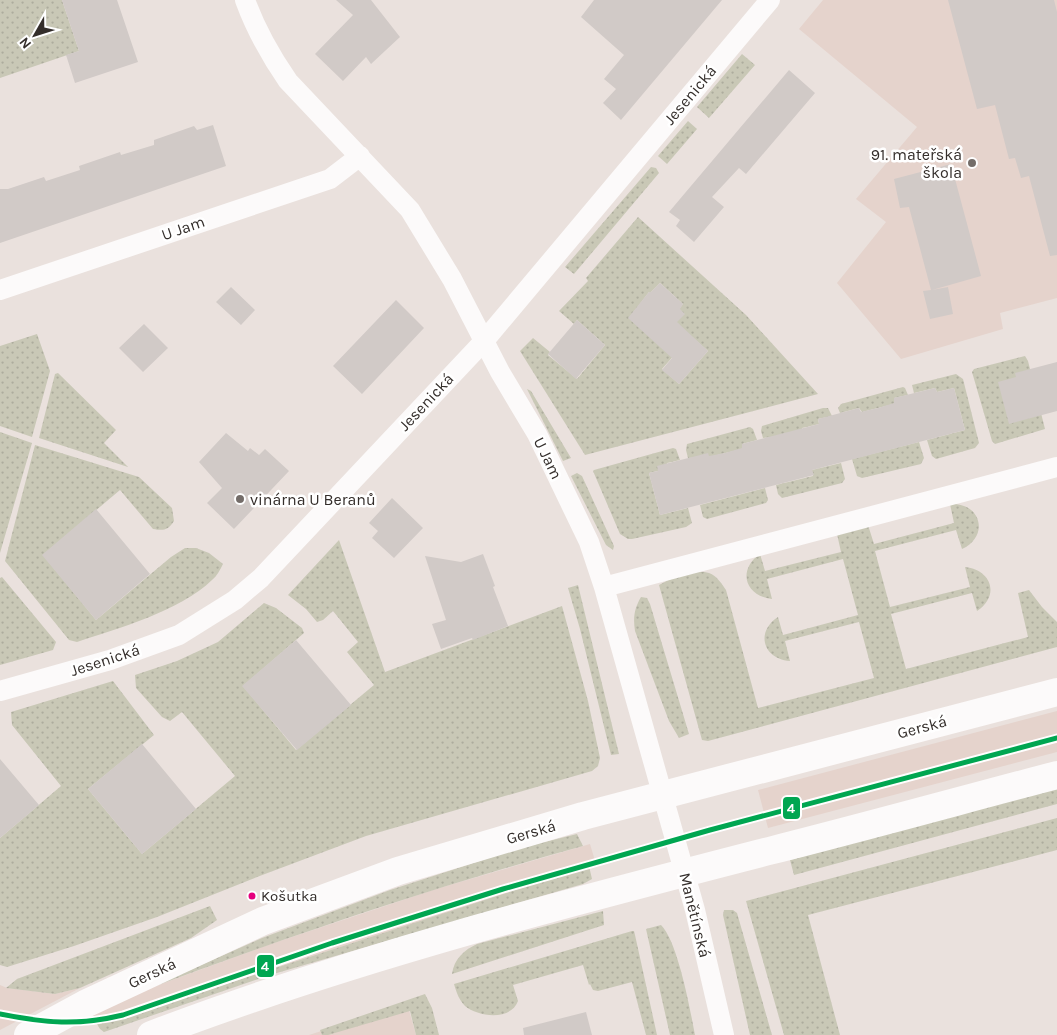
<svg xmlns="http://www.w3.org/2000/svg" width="1057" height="1035" font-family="Karla,sans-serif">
<defs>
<pattern id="grass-dots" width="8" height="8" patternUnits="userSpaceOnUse" patternTransform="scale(1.25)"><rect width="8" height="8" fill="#c9c8b6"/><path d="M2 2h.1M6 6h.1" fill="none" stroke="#adac9d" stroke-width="1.8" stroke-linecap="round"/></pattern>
</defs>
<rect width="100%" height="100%" fill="#eae1dd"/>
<path fill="#e5d3cc" d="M823,0h234v298l-57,15 3,16 -102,30 -64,-76 49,-61 -30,-23 61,-72 -118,-98z
M1057,711v41l-289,76 -10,-38z
M590,844l6,20 -468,152 -45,10 -4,-9 63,-26 126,-46 168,-56z
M0,985l7,3 48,6 25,-6 -80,42z
M407,1003l9,32h-107z"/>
<path fill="url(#grass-dots)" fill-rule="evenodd" d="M0,0h62l17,51 -79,27z
M742,54l13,11 -46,53 -12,-11z
M688,121l9,8 -30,35 -9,-8z
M651,167l5,1 3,5 -85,101 -9,-7z
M638,217l108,98 72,79 -233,61 -65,-104 13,-13 17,14 -2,3 29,24 28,-34 -28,-25 -3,4 -15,-13 29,-30 -2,-3zM660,283l23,21 -4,5 5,5 -55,4 20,-26h2zM691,336l17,15 -29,33 -17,-15z
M37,334l13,37 -18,66 -32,-11v-80z
M1025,356l3,5 17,68 -50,15 -3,-3 -20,-69 2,-3z
M58,373l58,57 -12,13 24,24 -89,-29 16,-64z
M956,374l7,5 16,64 -4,5 -39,11 -4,-3 -5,-16 38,-10 -11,-42 -17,4 -2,-4 -21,5 -2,-8z
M903,387l2,1 3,7 -14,3v6l-32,8 -3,-4 -19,5 -2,-5 3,-4z
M527,389l4,2 40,67 -8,3z
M823,408h5l4,8 -14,3 1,5 -17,4v5l-39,5 -2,-7 1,-5z
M750,427l3,2 4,11 -15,4v5l-33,8 -21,1 -2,-8 1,-6z
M0,432l32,11 -32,110z
M919,442l5,16 -3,6 -59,14 -5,-2 -5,-17z
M35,445l104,32 33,31 2,13c-6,9 -10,10 -21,8l-33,-39 -77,65 53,65 75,-63 14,-9h11l13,5 14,11c-3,6 -6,12 -11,16 -32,31 -93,48 -135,62l-8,-2 -64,-79z
M673,448l3,1 4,11 -13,3 -1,6 -17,4 11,42 28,-7 4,15 -6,4 -54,12h-4l-8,-5 -27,-63 1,-1z
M841,463l4,16 -3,4 -60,15 -4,-4 -2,-9 37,-9 -1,-6z
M577,473l5,3 32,70 -1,4 -7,-5 -35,-69z
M765,488l3,12 -2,3 -59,16 -4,-2 -3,-12z
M950,504c31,-2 40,32 12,45l-6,-19 -81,21 15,56 80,-20 -5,-20c27,3 35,29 12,44l-5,-18 -81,21 15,55 122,-32 -10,-44 11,-3 13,17 15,15v25l-349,94 -6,-1 -43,-155c12,-7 35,-17 50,-12 8,3 13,11 17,17l32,118 116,-30 -15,-56 -74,19 5,20c-27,-2 -35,-29 -12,-44l5,18 75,-20 -15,-56 -76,20 5,20c-27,-3 -35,-29 -12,-45l5,17 76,-19 -4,-18 31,-9 6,19 80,-21z
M339,540l46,132 177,-66 26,95 12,57 -2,8 -6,5 -226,65 -109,41 -100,40 -83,29 -67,21 -7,-2v-127l61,-52 -49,-61 -1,-13 102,-31 41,54 -66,54 54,65 93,-78 -53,-64 -12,9 -8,-4 -26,-29 -1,-13 42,-14 41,-19 46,-39 12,5 26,20 2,5 -61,53 53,64 78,-65 -27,-33 11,-10 -25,-31 -10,9 -6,2 -11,-13 -18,-14z
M2,577l54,65 -3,8 -53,15v-87z
M578,585l41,169 -8,1 -31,-126 -12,-41z
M641,597l6,1 3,6 39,130 -10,4 -10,-17 -34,-90c-2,-13 -1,-22 6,-34z
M1057,788v16l-263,71 -4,-15z
M1057,818v32l-249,65 32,120h-56l-38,-134z
M577,834l6,12c-149,41 -296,91 -441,145l120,-53 128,-48 130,-42z
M589,866l3,13 -9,5 -313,91 -166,57 -4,-3 -3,-5 31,-8z
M210,906l7,14 -26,18 -111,50 -25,6 -49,-6 11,-9z
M724,910h9l4,3 35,122h-22l-27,-120z
M603,911l1,14 -152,49c2,-15 12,-24 25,-30z
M661,925c17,17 29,84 34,110h-25l-24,-106z
M632,931h2l1,4 22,100h-11l-14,-53 -34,9 -5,-1 -3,-6 -1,1 -6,-20 -70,20 5,16c-7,20 -40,16 -53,5 -6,-6 -9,-15 -11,-22z
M425,994l7,14 7,27h-23l-6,-24 -82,24h-6l-2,-5z"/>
<path fill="#d1cac7" d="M62,0h55l21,62 -63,21 -9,-28 13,-4z
M336,0h35l29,37 -29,27 -5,-7 -23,24 -28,-27 38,-39z
M594,0h128l-101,120 -18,-17 13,-14 -12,-10 20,-24 -43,-38z
M948,0h106l3,12v243l-7,1 -21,-80 -8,2 -6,-20 -6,1 -14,-54 -18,4z
M789,70l26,23 -69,81 -7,-6 -27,29 12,10 -30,35 -18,-16 4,-6 -11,-8z
M213,125l13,41 -226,77v-54h8l36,-12 2,4 34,-11 -1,-4 41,-14 1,3 33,-10v-5l40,-14 3,4z
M951,164l30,112 -49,14 16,-3 5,27 -23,5 -7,-28 8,-1 -22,-83 -9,1 -6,-29z
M660,283l23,21 -3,5 5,5 -8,8 31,29 -29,33 -17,-14 10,-12 -44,-40 21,-26h2z
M231,287l24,23 -14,15 -25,-23z
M396,300l28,28 -62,66 -29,-28z
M577,320l28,25 -29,34 -28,-25z
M144,324l24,24 -25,24 -24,-24z
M1057,362v49l-48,13 -11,-42 18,-5 -1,-4z
M935,388l2,4 17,-4 11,42 -153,40 2,5 -154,40 -11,-42 9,-2 -1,-5 51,-13 1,3 16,-3 17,-5v-4l77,-20 -1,-5 41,-11 2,4 17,-4 16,-5v-5z
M226,433l22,18 2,-3 9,7 6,-6 24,22 -55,58 -27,-26 15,-15 -23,-26z
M392,498l31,30 -29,30 -22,-20 6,-7 -9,-8z
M96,509l54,65 -54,46 -54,-65z
M483,554l12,32 -2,1 15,39 -35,14 -1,-2 -31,11 -9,-25 14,-4 -21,-64 36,6z
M296,640l55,65 -54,45 -55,-64z
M142,744l54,65 -54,45 -54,-65z
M0,759l39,46 -39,33z
M586,1012l6,23h-68l-1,-7z"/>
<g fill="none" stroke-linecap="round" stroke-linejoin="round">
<path stroke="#fcfafa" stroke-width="20" d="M245,0c11,30 25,55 43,81l122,129 42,69 48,93 37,62 52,108 15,45 91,323 29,125
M0,290l330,-111 30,-23
M604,587l453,-120
M0,691l110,-31 69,-25 56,-35 26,-22 223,-237 286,-341"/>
<path stroke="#fcfafa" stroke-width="28" d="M28,1035l57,-31 178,-83 135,-50 185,-55 474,-124
M151,1035c202,-77 412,-131 622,-185 95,-24 189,-50 284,-75"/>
<g stroke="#fff" stroke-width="9">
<path id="tram-1" d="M0,1014c45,9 78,12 123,1l209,-72 171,-54 207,-59 347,-92"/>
</g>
<use href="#tram-1" stroke="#00a651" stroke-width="5"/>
</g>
<g fill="#746d69" stroke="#fff" stroke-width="2">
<circle cx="972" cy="163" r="5"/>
<circle cx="240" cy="499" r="5"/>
</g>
<circle fill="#e5007d" stroke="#fff" stroke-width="2" cx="252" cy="896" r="4.5"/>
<g text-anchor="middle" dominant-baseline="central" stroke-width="5" stroke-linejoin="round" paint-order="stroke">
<g font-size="15" fill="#342e2b" stroke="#fff" text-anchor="start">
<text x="261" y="896">Košutka</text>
</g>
<g font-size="16" fill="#342e2b" stroke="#fff">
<text transform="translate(690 95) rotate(-50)">Jesenická</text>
<text transform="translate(183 228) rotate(-19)">U Jam</text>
<text transform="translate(426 402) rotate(-47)">Jesenická</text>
<text transform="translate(548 458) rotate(64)">U Jam</text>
<text transform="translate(105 660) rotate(-18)">Jesenická</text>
<text transform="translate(922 727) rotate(-15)">Gerská</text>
<text transform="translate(531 832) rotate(-16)">Gerská</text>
<text transform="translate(695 915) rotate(76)">Manětínská</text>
<text transform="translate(152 973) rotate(-25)">Gerská</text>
</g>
<g font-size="16" fill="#342e2b" stroke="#fff" text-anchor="end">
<text x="962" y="154">91. mateřská<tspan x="962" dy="18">škola</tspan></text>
<text x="250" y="499" text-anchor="start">vinárna U Beranů</text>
</g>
</g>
<g stroke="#fff" stroke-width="2">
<rect x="782" y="796" width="19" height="24" rx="5" fill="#00a651"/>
<rect x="256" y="954" width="19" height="24" rx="5" fill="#00a651"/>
</g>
<g font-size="14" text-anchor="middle" font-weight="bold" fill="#fff">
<text x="791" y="813">4</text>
<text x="265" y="971">4</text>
</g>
<g transform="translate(35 35) rotate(231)" stroke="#ffffff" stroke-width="4" paint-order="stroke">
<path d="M0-4L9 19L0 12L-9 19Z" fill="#342e2b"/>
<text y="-8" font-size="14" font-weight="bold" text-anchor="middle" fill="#342e2b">N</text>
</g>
</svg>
